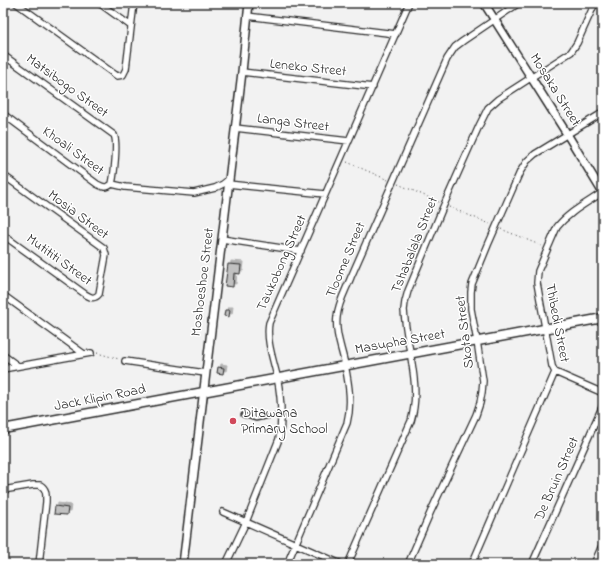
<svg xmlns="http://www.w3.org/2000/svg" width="606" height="567" font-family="'Indie Flower',sans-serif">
<defs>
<filter id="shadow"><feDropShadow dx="3" dy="-3" stdDeviation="0" flood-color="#0004"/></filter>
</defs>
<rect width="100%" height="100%" fill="#f2f2f2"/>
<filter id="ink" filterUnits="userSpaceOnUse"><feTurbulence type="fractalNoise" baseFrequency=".025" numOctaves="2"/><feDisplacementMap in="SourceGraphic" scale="8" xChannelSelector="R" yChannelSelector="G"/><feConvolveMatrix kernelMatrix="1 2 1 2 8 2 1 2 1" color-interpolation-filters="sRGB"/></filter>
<g filter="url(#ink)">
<path fill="#c1c1c1" stroke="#2b2b2b" filter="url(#shadow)" d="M228,264l13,1 -1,9 -6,-1 -1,14 -8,-1z
M225,310h5l-1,7 -5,-1z
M218,367l6,1 -1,6 -6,-1z
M55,506l13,2 -1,7 -13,-1z"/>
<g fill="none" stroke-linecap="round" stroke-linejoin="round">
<g stroke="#2b2b2b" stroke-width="5.5">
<path id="service" d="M243,415l13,4 25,-5"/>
</g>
<g stroke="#2b2b2b" stroke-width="8">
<path id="minor" d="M16,3l101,73 6,-1 3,-6 8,-66
M99,3l32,23
M247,16l149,18
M3,55l111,80c4,7 0,40 -2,49 -6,5 -9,3 -15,0l-94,-70
M242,72l131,15
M235,128l114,13
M3,175l101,73 2,7 -7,39c-5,6 -9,3 -14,0l-82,-59
M112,184l13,3 69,6 21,-5 8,-4 5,-4
M228,184l97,10
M222,239l79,12
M3,295l81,59
M3,355l15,11
M125,361l80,12
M3,369l88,-16
M555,372l48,21
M3,490l30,-5h7c7,4 6,10 6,17l-7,62
M223,512l118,52
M226,564l20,-42 33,-83c4,-21 2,-42 -2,-63 -4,-17 -11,-36 -8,-53l140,-320
M287,564l60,-141c5,-19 2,-38 -2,-58 -3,-16 -10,-31 -8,-48 1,-14 9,-27 14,-40l96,-218 8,-12 8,-6 56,-38
M348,564l63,-143c11,-36 -5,-75 -7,-111l1,-8 3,-11 35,-84 36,-81 9,-18 10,-9 73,-47 6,-9 18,-40
M408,564l23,-53 45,-96 4,-12 2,-11 1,-11 -6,-40 -6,-32v-17l1,-8 16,-39 32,-73 7,-11 8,-7 64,-39 4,-4
M472,564l83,-192 -3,-6 -15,-83 1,-12 19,-44c12,-15 30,-24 46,-35
M532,564l71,-159
M594,564l9,-21"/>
</g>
<g stroke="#2b2b2b" stroke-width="10">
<path id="tertiary" d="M484,3l83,131 36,59
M183,564l59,-492 7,-69"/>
</g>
<g stroke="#2b2b2b" stroke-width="11">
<path id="secondary" d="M3,429l600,-111"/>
</g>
<path stroke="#2b2b2b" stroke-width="1" stroke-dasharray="1 3" stroke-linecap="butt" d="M347,162l41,18
M398,184l41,18
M449,207l41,17
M501,229l41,17
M97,353l22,6"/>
<use href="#service" stroke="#fff" stroke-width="2.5"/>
<use href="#minor" stroke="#fff" stroke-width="5.5"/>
<use href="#tertiary" stroke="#fff" stroke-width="7"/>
<use href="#secondary" stroke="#fff" stroke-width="8"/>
</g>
</g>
<circle fill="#d1495b" stroke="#fff" stroke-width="1.5" cx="233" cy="421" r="4"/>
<g text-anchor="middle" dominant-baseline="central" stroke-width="3" stroke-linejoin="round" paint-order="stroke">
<g font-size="14" fill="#2b2b2b" stroke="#fff">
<text transform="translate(308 68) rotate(6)">Leneko Street</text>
<text transform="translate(67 86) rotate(36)">Matsibogo Street</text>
<text transform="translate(555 90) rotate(58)">Mosaka Street</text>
<text transform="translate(293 123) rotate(7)">Langa Street</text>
<text transform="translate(73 151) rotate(36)">Khoali Street</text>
<text transform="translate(78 215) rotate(37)">Mosia Street</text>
<text transform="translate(415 245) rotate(-68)">Tshabalala Street</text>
<text transform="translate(59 260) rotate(36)">Mutititi Street</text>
<text transform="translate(346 260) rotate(-67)">Tloome Street</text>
<text transform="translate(282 263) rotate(-66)">Taukobong Street</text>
<text transform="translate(203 282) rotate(-83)">Moshoeshoe Street</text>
<text transform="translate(557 323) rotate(79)">Thibedi Street</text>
<text transform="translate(465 332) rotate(-97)">Skota Street</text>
<text transform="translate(400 342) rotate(-10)">Masupha Street</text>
<text transform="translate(100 398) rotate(-11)">Jack Klipin Road</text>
<text transform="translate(557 479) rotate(-66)">De Bruin Street</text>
</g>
<g font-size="14" fill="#2b2b2b" stroke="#fff" text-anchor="start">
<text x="241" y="413">Ditawana<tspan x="241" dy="16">Primary School</tspan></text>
</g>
</g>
<rect width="606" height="567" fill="none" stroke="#fff" stroke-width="16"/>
<rect x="8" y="8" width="590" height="551" fill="none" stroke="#2b2b2b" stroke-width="1.5" filter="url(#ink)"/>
</svg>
